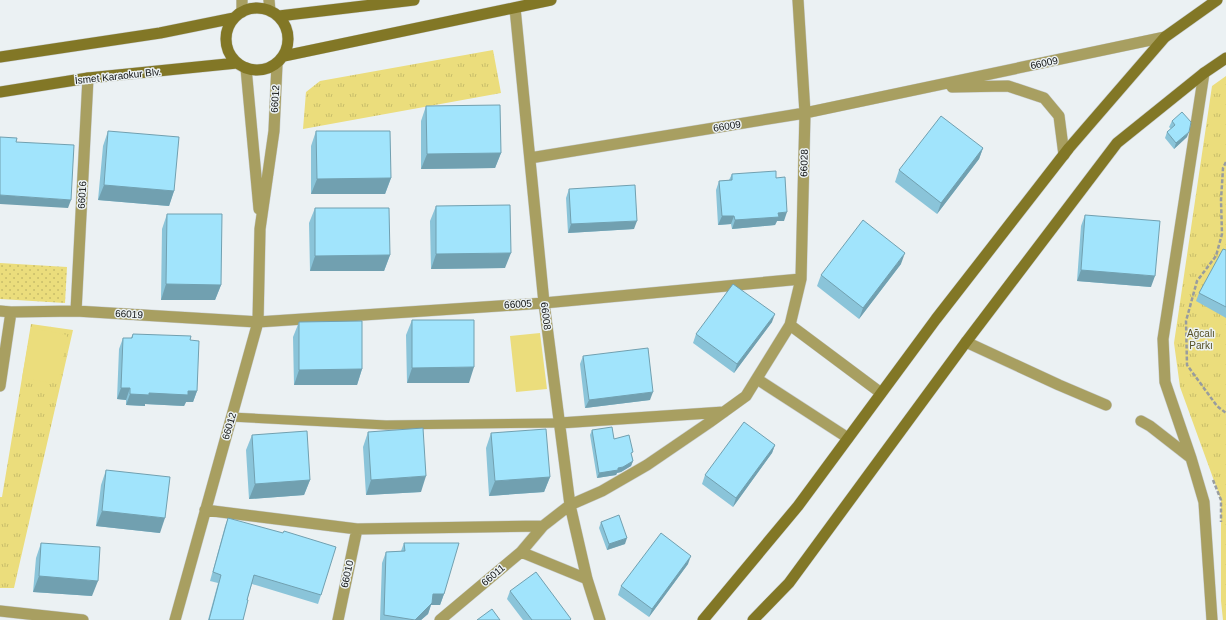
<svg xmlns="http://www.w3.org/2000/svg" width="1226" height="620" font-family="Helvetica,sans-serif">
<defs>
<pattern id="grass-dots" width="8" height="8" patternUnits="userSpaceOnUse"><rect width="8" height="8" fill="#ebdd7c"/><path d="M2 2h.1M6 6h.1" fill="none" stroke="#c8bd6a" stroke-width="1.8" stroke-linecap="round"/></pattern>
<pattern id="park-tufts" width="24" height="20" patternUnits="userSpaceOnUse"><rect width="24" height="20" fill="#ebdd7c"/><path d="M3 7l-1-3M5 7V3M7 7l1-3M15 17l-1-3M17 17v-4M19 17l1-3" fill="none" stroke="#c8bd6a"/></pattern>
</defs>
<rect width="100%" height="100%" fill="#ebf1f3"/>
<path fill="url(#grass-dots)" d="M0,263l67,4 -2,36 -65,-4z"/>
<path fill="url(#park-tufts)" d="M493,50l8,43 -198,36 3,-37 14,-11z
M1226,76v544h-3l-2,-19v-101l-41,-113 -6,-44 38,-257z
M31,324l42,6 -59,258h-14v-91h2z"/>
<path fill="#ebdd7c" d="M31,328l36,7 -9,49 -36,-6z
M540,333l7,56 -31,3 -6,-56z"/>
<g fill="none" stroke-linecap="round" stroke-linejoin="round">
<g stroke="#c8cdcf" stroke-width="10">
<path id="service" d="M231,417l155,8 174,-2"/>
</g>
<g stroke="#c8cdcf" stroke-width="12">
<path id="minor" d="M269,0l1,11
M515,8l29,295 26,202 17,74 13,41
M242,12v-12
M246,68l13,141
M1204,73l-41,266 2,43 26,76 13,44 8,118
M952,87l56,-1 36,12 15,18 5,39
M530,158l275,-45 360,-76
M0,311l11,1 65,-1 182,11 286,-19 257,-24
M76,311l12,-233
M790,325l91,68
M966,342l93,43 47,20
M757,379l91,59
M0,386l11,-74
M1141,421l9,5 41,32
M560,423l164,-11
M205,510l152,19 186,-3 27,-21 32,-14 45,-26 63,-43 36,-26 44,-71 11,-46 4,-166 -7,-113
M521,552l66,27
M0,611l83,9
M175,620l83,-298 2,-93 14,-98 3,-67
M338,620l19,-91
M440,620l81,-68 22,-26"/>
</g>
<g stroke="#c8cdcf" stroke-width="12">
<path id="secondary" d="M226 39a31 31 0 1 1 62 0a31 31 0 1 1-62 0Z
M279,16l135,-16
M284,56l267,-56
M0,57l160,-24 74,-15
M0,92l88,-14 149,-15
M703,620l95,-114 138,-187 133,-171 96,-111 52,-37
M753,620l36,-37 177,-241 151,-199 87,-70 22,-15"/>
</g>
<path stroke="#989c9e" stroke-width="2.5" stroke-dasharray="4 2" stroke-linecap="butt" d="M1226,162l-3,6 -2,32 1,34 -6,22 -19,25 -11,40 1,44 30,41 9,7
M1213,480l8,20v22"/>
<use href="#service" stroke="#a89f61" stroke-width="9"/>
<use href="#minor" stroke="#a89f61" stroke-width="11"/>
<use href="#secondary" stroke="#827726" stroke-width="11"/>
</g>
<path fill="#8ac4d9" d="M426,106l75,47 -6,15 -74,1v-48z
M1172,121l15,16 -13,12 -9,-11 2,-6 4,-3 -2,-2z
M108,131l66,60 -5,15 -71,-6 5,-54z
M316,131l75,47 -6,16h-74v-48z
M983,148l-4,11 -42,55 -42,-32 4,-12z
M732,174l44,4 8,43h-7l-2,4 -43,4 -1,-5 -13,1 -2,-35 3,-9 10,-1z
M569,189l65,40 -66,4 -2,-35z
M436,206l69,62 -74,1 -1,-48z
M315,208l75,47 -6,16h-74l-1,-48z
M167,214l54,71 -6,15h-54l1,-71z
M1085,215l66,72 -74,-6 4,-55z
M1226,250v68l-30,-17 3,-8z
M901,264l-42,55 -42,-33 4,-11z
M412,320l57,63h-62l-1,-48z
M299,322l63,47 -5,16h-63l-1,-48z
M772,322l-38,51 -41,-30 3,-9z
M133,334l57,6 7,51 -4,11h-7l-2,4 -39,-2v2l-19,-1v-5l-9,-1 2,-50 4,-11h8z
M583,356l67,44 -65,8 -5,-44z
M592,430l22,9 18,17 1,5 -2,5 -10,6 -4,1 -1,2 -19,3 -7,-43z
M368,432l53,60 -55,3 -3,-48z
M491,433l59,44 -6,15 -55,4 -3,-48z
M252,435l58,45 -6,15 -55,4 -3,-49z
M775,445l-3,8 -39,54 -31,-23 3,-9z
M106,470l54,63 -64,-7 5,-41z
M228,518l93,77 -3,9 -66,-20 -5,16 -4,20h-35l10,-37 -8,-2 15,-55z
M601,522l24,22 -18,6 -8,-22z
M41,543l51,53 -59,-4 3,-34z
M404,543l40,51 -4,11h-9l-3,9 -7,6h-41l2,-57 4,-11 15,-1z
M688,564l-39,53 -31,-22 3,-9z
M510,591l61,29h-48l-16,-21z"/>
<path fill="#71a0b0" d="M1189,132l-2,5 -13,12 2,-6z
M983,148l-4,11 -42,55 4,-11z
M501,153l-6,15 -74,1 6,-15z
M391,178l-6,16h-74l6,-15z
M104,185l70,6 -5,15 -71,-6z
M0,195l71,5 -3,8 -68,-4z
M787,212l-3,9h-7l-2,4 -43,4 3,-9 43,-7z
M722,216h12l-3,8 -13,1z
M637,221l-3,8 -66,4 3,-9z
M511,253l-6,15 -74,1 5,-15z
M905,253l-4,11 -42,55 4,-11z
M390,255l-6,16h-74l5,-15z
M1081,270l74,6 -4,11 -74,-6z
M166,284l55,1 -6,15h-54z
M775,314l-3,8 -38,51 3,-9z
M474,367l-5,16h-62l5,-15z
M362,369l-5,16h-63l5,-15z
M121,388h9l-4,12 -9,-1z
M188,391h9l-4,11h-7l-2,4 -39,-2v2l-19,-1 4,-11z
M653,392l-3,8 -65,8 4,-8z
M775,445l-3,8 -39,54 3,-9z
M633,461l-2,5 -10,6 -4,1 -1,2 -19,3 2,-5 19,-5z
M426,476l-5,16 -55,3 5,-15z
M550,477l-6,15 -55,4 6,-15z
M310,480l-6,15 -55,4 6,-15z
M102,511l63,7 -5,15 -64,-7z
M627,538l-2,6 -18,6 2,-6z
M691,556l-3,8 -39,53 3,-8z
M39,576l59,5 -6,15 -59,-4z
M433,594h11l-4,11h-9l-3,9 -7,6h-6z"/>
<path fill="#a1e4fc" stroke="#71a0b0" d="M500,105l1,48 -74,1 -1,-48z
M1182,112l9,10 -2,10 -13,11 -9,-11 8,-7 -3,-4z
M941,116l42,32 -42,55 -42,-33z
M108,131l71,6 -5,54 -70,-6z
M316,131h74l1,47 -74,1z
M0,137l17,1 -1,4 58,3 -3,55 -71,-5z
M776,171v7l9,-1 2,35 -9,1 1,4 -44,3 -1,-4h-12l-3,-35 13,-1v-6z
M635,185l2,36 -66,3 -2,-35z
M510,205l1,48 -75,1v-48z
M315,208h74l1,47 -75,1z
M167,214h55l-1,71 -55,-1z
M1085,215l75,6 -5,55 -74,-6z
M863,220l42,33 -42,55 -42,-33z
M1223,249l3,1v57l-27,-14z
M733,284l42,30 -38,50 -41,-30z
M412,320h62v47l-62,1z
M362,321v48l-63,1v-48z
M133,334l58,2 -1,4 9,1 -2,50h-9v4l-39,-2v2l-19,-1v-6h-9l2,-50h9z
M648,348l5,44 -64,8 -6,-44z
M744,422l31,23 -39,53 -31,-23z
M612,427l2,12 15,-4 4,17 -2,1 2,8 -10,6 -5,1v2l-19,3 -7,-43z
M423,428l3,48 -55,4 -3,-48z
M546,429l4,48 -55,4 -4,-48z
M307,431l3,49 -55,4 -3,-49z
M106,470l64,7 -5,41 -63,-7z
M619,515l8,23 -18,6 -8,-22z
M228,518l55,15 1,-2 52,16 -15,48 -67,-20 -7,25h1l-5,20h-34l12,-45 -8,-3z
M661,533l30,23 -39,53 -31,-23z
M41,543l59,4 -2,34 -59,-5z
M404,543h55l-15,51h-11l-1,9 -17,17 -31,-5 2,-63 19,-1z
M536,572l35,47 -1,1h-38l-22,-29z
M492,609l8,11h-23z"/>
<g text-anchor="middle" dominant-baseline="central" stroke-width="3" stroke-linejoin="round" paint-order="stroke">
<g font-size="10" fill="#101212" stroke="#ebf1f3">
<text transform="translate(1044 63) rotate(-12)">66009</text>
<text transform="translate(118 76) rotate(-6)">İsmet Karaokur Blv.</text>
<text transform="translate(275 99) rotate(-87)">66012</text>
<text transform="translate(727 126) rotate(-9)">66009</text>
<text transform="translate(804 163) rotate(-89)">66028</text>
<text transform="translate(82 195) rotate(-87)">66016</text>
<text transform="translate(518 304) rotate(-4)">66005</text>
<text transform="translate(129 314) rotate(3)">66019</text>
<text transform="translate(546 316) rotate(83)">66008</text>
<text transform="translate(229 426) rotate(-74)">66012</text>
<text transform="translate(347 574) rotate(-78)">66010</text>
<text transform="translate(493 575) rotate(-40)">66011</text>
</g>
<g font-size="10" fill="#565025" stroke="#ebf1f3">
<text x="1201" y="333">Ağcalı<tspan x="1201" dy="12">Parkı</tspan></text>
</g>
</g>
</svg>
